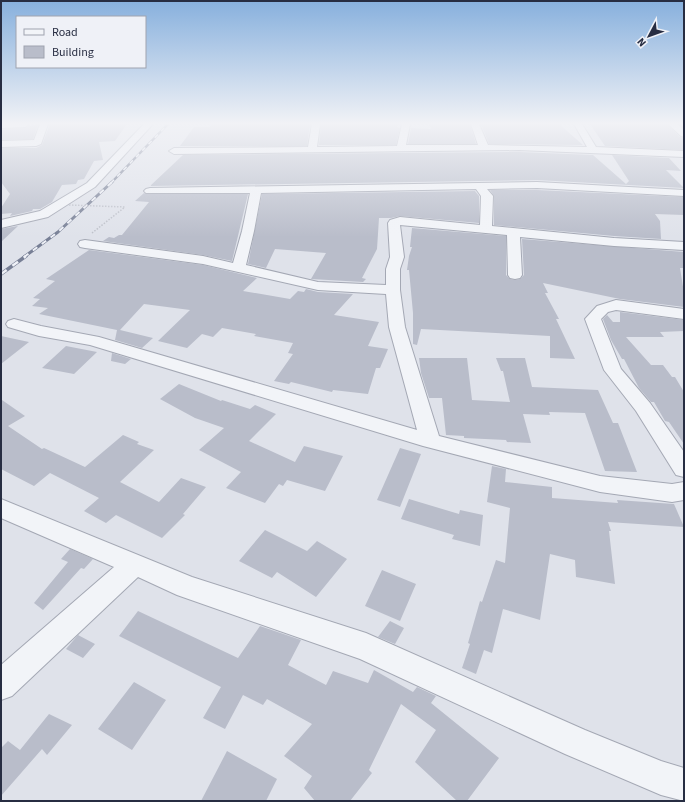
<svg xmlns="http://www.w3.org/2000/svg" width="685" height="802" font-family="'Source Sans 3',sans-serif">
<rect width="100%" height="100%" fill="#dfe2ea"/>
<path fill="#b9bdca" d="M50,124h77l-12,17 -16,1 4,18 -9,1 -10,18 -6,1 -2,4 -14,1 -10,17 -12,7h-7l-1,2 -22,5 2,-3 -11,1v-6l9,-14 -9,-12v-34h35l6,-3z
M211,124h99l-3,22h-127l14,-19h16z
M321,124h77l-1,3 3,1 -4,17h-77z
M429,124h41l6,20h-68l3,-16 20,1z
M481,124h78l24,21 -94,-1z
M590,124h77l13,13 4,1v12l-79,-4z
M38,125l-5,14 -32,1v-11l24,-1 4,-2z
M519,152l74,3 33,29 3,-3 -17,-26 57,3 12,13 -15,-1 18,18 -147,-8 -387,6 33,-31z
M490,190h47l147,7v18l-29,-1 5,7 1,18 -47,-3 -120,-11v-29z
M475,191l4,5v27l-79,-7 -9,2h-12l-2,31 -15,29 4,1 -3,3 -52,-3 15,-26 -51,-4 -9,19 -18,-4 14,-70z
M144,193l2,1h102l-16,67 -29,-6 -100,-14 6,-4 5,1 5,-3h3l27,-33 -14,-1z
M18,226l-17,16v-13z
M412,228l94,8v39l4,4 5,1 5,-1 4,-4 -2,-36 162,13v16h-4l4,25v14l-64,-8 -77,-16 5,10h-3l14,26h-3l19,40 -25,-1v-22l-129,-7 -4,16 -4,-1v-31l-4,-43h-2l2,-14 3,-9h-2z
M89,250l114,15 54,13 -14,13 47,8 8,-8 6,1 2,-3 12,3 35,2 -19,21 45,7 -11,24 20,3 -8,19h-4l-8,26 -35,-4 -1,2 -41,-10 -2,2 -15,-3 19,-27 -5,-1 5,-10 -39,-7 2,-2 -34,-6 -9,9 -11,-3 -15,14 -29,-7 32,-31 -46,-6 -24,26 33,8 -11,10 -27,-8 2,-10 -78,-16 9,-6 -16,-2 8,-7 -7,-1 22,-17 -9,-2z
M620,312l64,8v11l-24,1 4,5h-38l25,28h12l9,12h3l9,15v52l-15,-22 -4,-1 -11,-19h-3l-12,-14 -15,-29h-2l-11,-19 -8,-21 4,-4 6,7h7z
M1,336l28,6 -28,22z
M66,346l31,6 -23,22 -32,-6z
M112,353l19,6 -6,5 -14,-3z
M419,358h48l5,42 38,2 -7,-31h-2l-5,-13h29l7,29 66,3 15,33h5l19,49 -32,-1 -20,-58 -36,-1 1,3 -27,-1 8,29 -24,-1 -1,-2 -42,-2v-2l-18,-1 -4,-37h-13l-8,-25z
M179,384l42,17 1,-1 28,9 5,-4 21,9 -27,27 46,21 9,-16 39,10 -18,35 -38,-11 -4,6 -4,-2 -14,19 -39,-15 15,-16 -42,-22 25,-22 -29,-10 -35,-19z
M2,400l23,16 -17,10 34,23 2,-1 41,19 38,-32 16,7 -2,2 17,6 -34,32 39,20 22,-24 25,9 -23,27 2,1 -23,23 -46,-23 -10,8 -22,-12 15,-13 -49,-25 -16,13 -33,-17z
M400,448l21,6 -21,53 -23,-7z
M492,466l14,3 -1,13 47,5v11l66,5 -1,-3 57,4 10,23 -76,-5 3,9h-2l6,53 -39,-7 -1,-17 -25,-6 -10,66 -37,-11 -11,44 -8,-3 -8,24 -14,-6 8,-24 -2,-1 12,-42 2,1 14,-42 9,3 5,-55 -23,-6z
M409,499l50,15 1,-4 23,5 -3,31 -28,-7 2,-4 -53,-16z
M265,530l42,21 10,-10 30,18 -31,38 -39,-25 -5,6 -33,-17z
M70,549l23,10 -9,10 -3,-1 -38,42 -9,-7 34,-41 -7,-3z
M382,570l34,14 -16,37 -35,-15z
M138,611l100,47 22,-32 41,14 -13,25 38,20 7,-14 35,12 6,-13 39,22 4,-5 19,9 -5,7 68,55 -32,43h-10l-42,-39 21,-32 -35,-26 -32,66 3,3 -22,28h-35l-11,-13 8,-12 -28,-20 28,-32 -45,-25 -4,6 -20,-10 -18,34 -22,-11 18,-31 -102,-51z
M390,621l14,7 -9,16 -17,-7z
M78,635l17,9 -12,14 -17,-9z
M134,682l32,18 -34,50 -34,-21z
M49,714l23,11 -25,30 -5,-6 -41,47v-48l7,-7 12,9z
M227,751l50,28 -11,22h-65z"/>
<g fill="none" stroke-linecap="round" stroke-linejoin="round">
<g stroke="#a4a8b4" stroke-width="2">
<path id="minor" d="M1,124h28l-4,3 -24,1z
M40,124h8l-7,20 -5,2 -35,1v-6l33,-1z
M144,124h9l-58,63 -47,30 -47,11v-8l39,-9 47,-28z
M312,124h8l-3,23 80,-1 5,-22h8l-4,21h72l-7,-21h8l9,21 99,2 -13,-23h8l14,23 88,4v6l-165,-7 -345,4 -5,-3 5,-3 134,-1z
M668,124h10l6,6v7l-3,-1z
M537,182l147,8v6l-147,-8 -50,1 6,7 -1,30 122,12 70,4v8l-70,-4 -94,-9 2,38 -2,3 -5,1 -5,-1 -2,-3 -1,-40 -107,-10 4,32 -4,12v21l5,37 34,109 161,40 72,8 12,-2v18l-12,2 -72,-10 -177,-46 -333,-101 -51,-9 -31,-9 -2,-3 2,-3 6,-2 27,7 58,11 318,93 -28,-103 -3,-33 -68,-4 -115,-26 -118,-16 -5,-1 -2,-3 2,-3 5,-1 118,16 30,7 9,-32 8,-38h-104l-2,-2 2,-2 4,-1zM476,189l5,7 -1,29 -80,-8 -10,3 -2,3 2,34 -4,12v16l-68,-3 -72,-17 8,-34 7,-38z
M616,300l68,9v10l-68,-9 -8,2 -7,7 20,50 29,34 34,49v25l-8,-2 -40,-64 -32,-41 -19,-51 12,-13z
M1,499l191,78 174,56 219,97 76,31 23,7v33l-23,-6 -96,-41 -205,-95 -183,-64 -39,-18 -126,119 -11,4v-35l113,-98 -113,-49z"/>
</g>
<path stroke="#bdc0c9" stroke-width="1.5" stroke-dasharray="1.5 1.5" stroke-linecap="butt" d="M92,233l33,-26"/>
<use href="#minor" fill="#f2f4f8" fill-rule="evenodd"/>
<g stroke="#777f95" stroke-width="2.5">
<path id="rail-far2" d="M111,183l57,-59"/>
</g>
<g stroke="#777f95" stroke-width="3">
<path id="rail-far1" d="M24,257l34,-25 54,-50"/>
</g>
<g stroke="#777f95" stroke-width="3.5">
<path id="rail" d="M1,274l25,-18"/>
</g>
<use href="#rail-far2" stroke="#eff1f7" stroke-width="1.5" stroke-dasharray="4.5" stroke-linecap="butt"/>
<use href="#rail-far1" stroke="#eff1f7" stroke-width="2" stroke-dasharray="5.5" stroke-linecap="butt"/>
<use href="#rail" stroke="#eff1f7" stroke-width="2.5" stroke-dasharray="7" stroke-linecap="butt"/>
<path stroke="#bdc0c9" stroke-width="1.5" stroke-dasharray="1.5 1.5" stroke-linecap="butt" d="M69,205l56,2"/>
</g>
<linearGradient id="sky" x2="0" y2="1"><stop stop-color="#87b0dd"/><stop offset="0.52" stop-color="#f1f2f6"/><stop offset="1" stop-color="#f1f2f6" stop-opacity="0"/></linearGradient>
<rect width="685" height="237" fill="url(#sky)"/>
<rect width="685" height="802" fill="none" stroke="#272d42" stroke-width="4"/>
<rect x="16" y="16" width="130" height="52" fill="#eff1f7" stroke="#9fa3af"/>
<rect x="24" y="29" width="20" height="6" fill="#f2f4f8" stroke="#9fa3af"/>
<text x="52" y="36" font-size="12" fill="#272d42">Road</text>
<rect x="24" y="46" width="20" height="12" fill="#b9bdca" stroke="#9fa3af"/>
<text x="52" y="56" font-size="12" fill="#272d42">Building</text>
<g transform="translate(649 36) rotate(229)" stroke="#eff1f7" stroke-width="3" paint-order="stroke">
<path d="M0-3L7 15L0 10L-7 15Z" fill="#272d42"/>
<text y="-6" font-size="11" font-weight="bold" text-anchor="middle" fill="#272d42">N</text>
</g>
</svg>
